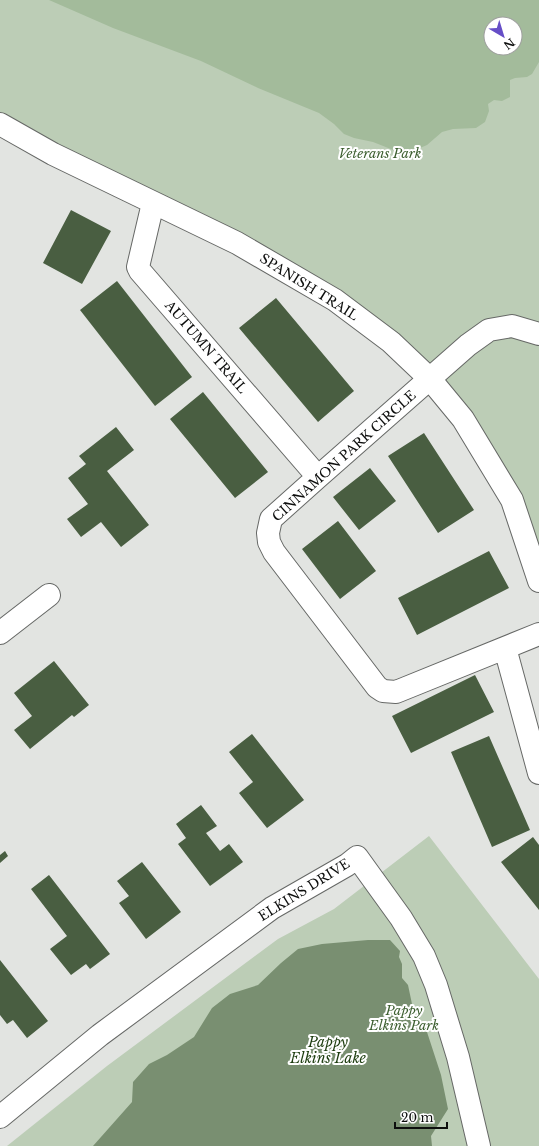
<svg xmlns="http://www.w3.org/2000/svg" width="539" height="1146" font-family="'Libre Baskerville',serif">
<rect width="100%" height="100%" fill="#e2e4e1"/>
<path fill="#bccdb6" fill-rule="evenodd" d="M0,0h539v583l-27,-83 -121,-158 -154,-99 -184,-89 -53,-42zM491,24h24v24h-24z
M429,836l110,143v167h-532l100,-80 171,-127 56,-30z"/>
<path fill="#a3bb9b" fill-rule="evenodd" d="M49,0h490v62l-7,12 -5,3 -12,1 -5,2v17l-8,4 -8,-1 -6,4 1,7 -4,11 -9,6 -23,1 -11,3 -15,13 -14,6 -12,2 -28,-11 -19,-4 -10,-4 -10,-10 -15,-11 -61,-25 -57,-27 -88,-33zM491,24h24v24h-24z"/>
<path fill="#798f71" d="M368,940h22l10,11 -1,6 3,7v14l6,7 4,19 15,28 14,43 7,34 -17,27 1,10h-339l39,-44 1,-20 16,-18 18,-9 27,-18 18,-29 18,-14 28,-9 23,-22 17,-14 24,-5z"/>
<path fill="#495e41" d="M71,210l40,21 -29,53 -39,-21z
M117,281l75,96 -37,29 -75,-96z
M276,298l78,93 -36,31 -79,-94z
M203,392l65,80 -33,26 -65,-79z
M116,427l18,23 -27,21 42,54 -28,22 -20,-25 -20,15 -14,-18 21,-15 -20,-26 18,-14 -7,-8z
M424,433l50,77 -36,23 -50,-77z
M370,468l26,33 -37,29 -26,-33z
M338,521l38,50 -36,28 -38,-50z
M489,551l20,37 -92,47 -19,-37z
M54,661l35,44 -15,12 -2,-2 -42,34 -16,-19 18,-14 -18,-23z
M475,675l19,37 -83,41 -19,-37z
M252,734l52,66 -37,28 -28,-35 14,-11 -24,-30z
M489,736l41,94 -38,17 -41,-95z
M201,805l16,21 -11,7 14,18 9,-7 14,18 -33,24 -32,-42 8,-6 -10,-14z
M533,837l6,8v65l-38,-48z
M5,851l3,5 -8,7v-8z
M142,862l39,50 -35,27 -27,-36 10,-7 -12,-15z
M49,875l61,79 -20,15 -4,-5 -15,11 -21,-26 17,-13 -36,-47z
M0,960l48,61 -21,17 -14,-18 -6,4 -7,-9z"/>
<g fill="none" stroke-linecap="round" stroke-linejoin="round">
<g stroke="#666866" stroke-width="24">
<path id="minor" d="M0,124l53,30 184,89 98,57 56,42 39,37 33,40 49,81 27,81
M153,203l-15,64 2,4 178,206
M539,334l-27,-8 -23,4 -21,15 -150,132 -47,42 -3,14 1,9 5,10 103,135 6,4 13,1 143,-58
M0,633l49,-38
M505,648l34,125
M0,1117l100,-82 172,-127 75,-43 10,-8 44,61 23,38 12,29 22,72 21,89"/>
</g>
<use href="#minor" stroke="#fff" stroke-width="22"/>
</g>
<g text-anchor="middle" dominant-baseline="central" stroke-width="4" stroke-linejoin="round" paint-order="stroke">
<g font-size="13" font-style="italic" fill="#3c5e2f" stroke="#fff">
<text x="380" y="153">Veterans Park</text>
<text x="404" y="1010">Pappy<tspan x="404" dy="15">Elkins Park</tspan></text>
</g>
<g font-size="13" fill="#0d0e0d" stroke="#fff">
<text transform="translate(309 287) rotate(32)">SPANISH TRAIL</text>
<text transform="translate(206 347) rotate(49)">AUTUMN TRAIL</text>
<text transform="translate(344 456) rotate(-42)">CINNAMON PARK CIRCLE</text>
<text transform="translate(304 890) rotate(-32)">ELKINS DRIVE</text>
</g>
<g font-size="14" font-style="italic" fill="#1d3d0f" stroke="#fff">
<text x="328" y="1042">Pappy<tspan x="328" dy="16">Elkins Lake</tspan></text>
</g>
</g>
<g transform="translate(503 36) rotate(142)"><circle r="19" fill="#ffffff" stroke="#9e9f9e"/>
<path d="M0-3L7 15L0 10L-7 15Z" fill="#664ec7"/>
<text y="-6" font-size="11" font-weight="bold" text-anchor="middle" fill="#0d0e0d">N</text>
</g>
<path d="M395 1122v6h52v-6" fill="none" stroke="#0d0e0d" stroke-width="2"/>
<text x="401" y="1122" font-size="12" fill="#0d0e0d" stroke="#ffffff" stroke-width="3" paint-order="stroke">20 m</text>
</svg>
